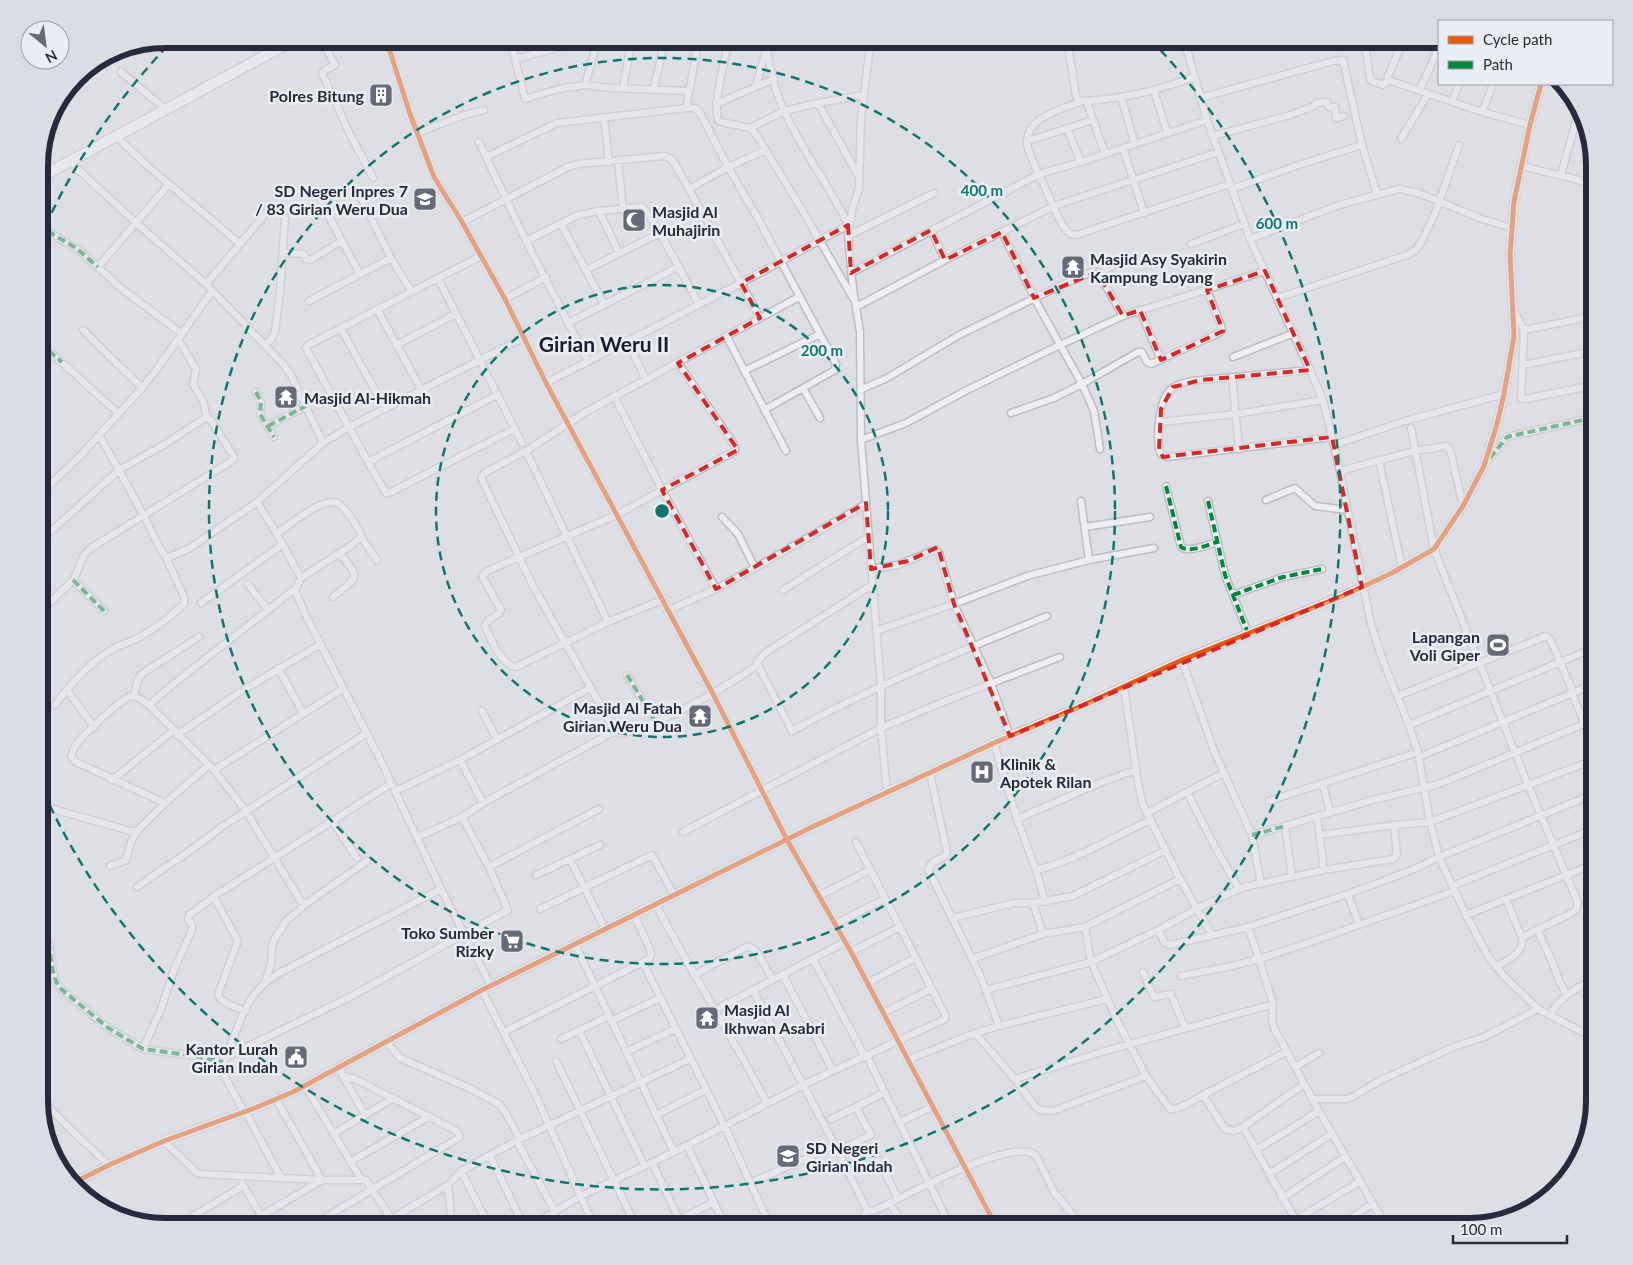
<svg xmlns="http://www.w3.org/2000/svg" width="1633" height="1265" font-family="Lato,sans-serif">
<rect width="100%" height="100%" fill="#dedfe4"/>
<path fill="#cdd7cf" d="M1505,630l9,17 -25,11 -7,-16z"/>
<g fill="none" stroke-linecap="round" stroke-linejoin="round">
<g stroke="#bdbdc2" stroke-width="9">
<path id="minor" d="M321,39l14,26 -11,6 -2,2 26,57 25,48
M386,39l24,75 24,63 28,45 43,77 41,84 167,311 74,146 64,112 145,274
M510,39l15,60 33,-10 27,-4 26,3 78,3
M729,39c-4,21 -16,62 -11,81l3,2 29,6 34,-17 34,-8 46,-8
M765,39c4,24 9,51 20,74 18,39 45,74 64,113
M871,39l-10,79 -2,71 -7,21 -4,26 5,53 7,43 1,108 20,246v42l6,65
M1067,39l9,57 3,4c9,2 18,0 27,-1 34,-4 57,-11 88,-22
M1118,39l1,3
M1184,39l23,81 43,119 60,131 13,30 17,71 31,153 12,37 26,64 9,27 12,70 9,35 27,58 22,41 16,20 34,33 56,29
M1370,39l-4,12 4,27 2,3 11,4 5,-5
M1404,39l-16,37v4l94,32 48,13
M515,59l77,-20
M121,72l44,37
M585,85l13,-46
M756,86l10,-35
M623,87l9,-48
M654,88l11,-49
M1154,91l13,41
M1419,91l20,-43
M1121,97l14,47
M1200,98l133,-37 10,-1 19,85 15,49
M1082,101c-19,8 -55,15 -55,42 0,11 15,36 19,47 7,14 13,34 24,44l6,1 154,-51
M1452,101l7,-17
M1087,102l18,52
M818,103l41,74
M716,104l58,-25
M686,108l13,-69
M1482,112l11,-28
M604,117l5,45
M750,128l7,8 44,72 52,90
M1067,129l14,33
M418,133l46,-18 20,-5
M116,136l28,27 95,80
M1213,136l77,-21 24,-9 2,-3 11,-1 2,5h6l1,11 8,-2
M1401,139l27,-45
M1028,141l65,-21
M479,142l47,99 62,120
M1123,148l21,65
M486,157l71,-34 129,-15h8l5,3 29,56 28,48 80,149 -1,6 -71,40
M69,161l66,61 71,62 78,81 7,10 32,68 -66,59 20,32 24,44 -5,10v5l10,23 73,141 62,132 50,97
M618,161l5,48
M1521,166l58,14 15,7
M1561,175l19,-68
M1592,186l2,-7
M689,189l39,-22 38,-17
M1232,189l66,-24 64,-20
M362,200l29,58 20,33
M599,211l20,42
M328,215l14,26
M462,222l106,-55 10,-3 86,-8 6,2 5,6 66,119 -195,100
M39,223l10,9 27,16 22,19 24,22 59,44
M561,224l43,80
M931,230l14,30
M1002,232l36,73 44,79 56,-32h4l5,10 4,2 68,-31 3,-3 -1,-4 -14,-36
M848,236l86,-43
M1250,239l89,-34 60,-16 20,4 63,26 30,9
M526,241l52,-26 21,-4 43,-4 5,5 13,21 39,71
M1191,244l53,-20
M283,253l21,1 2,5 4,1 32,-19 18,33
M481,256l-173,89 -2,3 62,114 18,31h3l125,-64
M98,267l71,-83
M586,270l74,-37
M851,273l188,-99 42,-12 126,-42
M1098,274l28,-16
M438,278l84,165
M206,284l61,-72 7,-3 8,2 3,7 -5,74 -5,39 -4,9 -6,4
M799,297l-215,116 -58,38 -40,21 -4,4v4l51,106 82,145 6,3c50,-14 94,-41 137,-69l-1,-3 8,-9 107,-68
M1277,298l130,-43 9,-5 7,-11 13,-28 23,-66
M505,299l41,-22
M309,301l82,-43
M856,307l89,-47 109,-54 164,-54
M377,309l44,80
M1140,310l21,50
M1515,312l9,18 -3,68 4,1 60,-12
M760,318l-19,-35 107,-58
M568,323l110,-56
M341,329l44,79
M83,330l59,58
M1524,330l70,-14
M727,337l59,114
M178,339l18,30 -3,15 10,17 4,17
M627,341l19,39
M396,345l60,-31
M49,351l69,62
M1233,357l61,-24
M1523,365l70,-14
M1310,370l-109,10c-9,1 -19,2 -27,7 -16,9 -17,47 -15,63l2,4 7,3 164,-20
M744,371l76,-37
M1232,377l7,72
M803,388l17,30
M860,390l27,-12 72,-43 109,-53 26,-11 3,1 3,4 23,40
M256,392l5,10 -1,12 14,23
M614,396l48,94 54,99 -49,22
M1011,413l43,-15 28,-14 12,27 6,38
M1160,422l76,-8 87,-14
M268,426l38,-20
M1411,428l23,121 94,236 50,118 -2,7c-17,11 -37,17 -54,28 3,15 -15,22 -26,29
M861,440l45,-17 59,-32 95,-46 63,-29 142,-45
M323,443l26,-16 174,-89
M1334,445l71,-24 99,-27
M526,451l82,171
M1379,460l23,108
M368,462l129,-67
M1486,463l21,-26 80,-18
M1340,471l74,-20 33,-5 4,7 12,53
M1166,486l15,61c9,6 26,-2 36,-5
M39,495l40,-38 63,-69 15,-19 55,-78
M1266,500l29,-12 20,18 33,4
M1208,501l17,74 23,58
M1085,527l65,-10
M277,534c12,-9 47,-39 62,-30 9,6 15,19 21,28l1,5 -9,8 -51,33
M361,537l16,23
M39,542l80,-72 -20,-35
M1089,560l65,-12
M755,568l111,-64
M871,569l27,-4 34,-14 4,-1 3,3 15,51 37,79 19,53
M73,580l31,31
M248,584l20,26
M716,589l39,-21 -17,-34 -16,-17
M783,590l85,-53
M1233,595l50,-18 39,-8
M333,597c25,-21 29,-18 7,-43
M662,600l-54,22 -92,45c-15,-2 -25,-28 -31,-41 2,-9 13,-8 16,-16l-19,-34 5,-5 129,-56 119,-64v-4l-2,-4 -55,-80
M201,603l82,-59
M39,613l35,-34 10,-24 7,-7 142,-88 1,-3 -23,-37 -6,-2 -40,26 -46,26c9,17 19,35 28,52 6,12 11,25 19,35h3l21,-9 67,-46
M876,631l78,-27 73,-28 62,-16 -8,-59
M1182,660l32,91 38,84 9,49
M758,665l34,66c82,-45 169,-80 255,-115
M278,668l25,45
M627,675l28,46
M1124,687l14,96 5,22 37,74 32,56
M67,690l27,37
M1572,693l22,55
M134,696l4,-17 5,-6 56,-36
M1398,696l148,-60 4,3 2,4 21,49
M55,705c13,-18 39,-47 58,-56 6,-4 14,-6 21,-9 18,-9 35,-22 50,-36v-7l-18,-40
M149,705l23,-20 124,-97
M482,711l15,28
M1409,725l185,-77
M177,735l63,-43 81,-48
M994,743l23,76
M1419,757l175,-73
M460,760l23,43
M214,770l130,-82
M930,773l17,79 -2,4 -13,7 -4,6 53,108 18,49
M112,780l61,-49
M1323,784l7,28
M396,791l64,-31 130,-72
M1187,792l37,-19
M1269,801l149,-49
M165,803l-89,-41 -5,-6c1,-4 2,-7 5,-11 7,-10 45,-47 56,-49 6,-1 12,6 17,9l65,65 32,41 54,89 6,4 61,-43
M39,805l95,27 4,-2 27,-27 44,-38
M1147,813l40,-21 26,51 26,46
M1317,816l7,54
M332,820l25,38
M683,832l198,-104 62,-26 117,-45
M1252,835l33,-9
M1320,835l74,-10 36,-3 164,-62
M418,837l44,-20 21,-14 132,-72
M856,842l44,85
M600,845l-30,14 35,70
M1166,850l-93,46 -40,7 10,31 42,-7 95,-48
M110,866l16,-6 5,-18 7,-12
M489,867l110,-58
M1036,870l-19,-51 85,-37 34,-12
M536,875l34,-16
M1292,877l-7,-51 84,-25 70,-17 145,-60
M1452,886l142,-57
M137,887c27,-20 57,-37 83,-59l147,-95
M1348,894l11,31
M819,896l51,-26
M214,897l24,44 -20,53c3,10 19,13 28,17
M1506,899l16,39
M1045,902l-9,-32c41,-10 76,-33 115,-50
M656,905c35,67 76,131 111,198
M540,909l112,-54 22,40
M1466,915l128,-51
M952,918l62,-15h19
M835,924l50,-25
M1248,927l11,32 52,-17 143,-51
M1537,929l17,37 5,15 8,14
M1158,930l46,-25 40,-18 80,-17 69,-11 4,-4 -3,-30
M39,934l9,8 1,3c3,16 2,30 11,43l47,39 36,22 52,7 28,6
M575,944l99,208
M813,959l52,98
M972,959l71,-25
M643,963l81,162 46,101
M1143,972l11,25 17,-3 14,34
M694,975l54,-29 9,6 16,28
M783,975l50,96
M1181,976l51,-10 27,-7 14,45 -1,15 2,9 45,83 67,115
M265,983l6,-19 1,-17 3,-9 12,-18 19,-16
M867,983l48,-25
M482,990l54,106 58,130
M753,990l85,161 29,59
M986,990l105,-28 -6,-35
M715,1010l130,-68
M883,1013l48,-24
M1550,1015c9,-18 28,-27 44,-37
M611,1021l49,-23
M579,1030l65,135
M504,1032l145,-73 2,-4 -1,-6 -16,-34
M975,1033l40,46 90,-28 168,-47
M561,1039l48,-23
M386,1041l14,17 69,30 30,16 6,8 15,27
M143,1049l18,-40 13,-39 18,-40v-5l-4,-6 1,-4 30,-22 173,-110
M626,1052l49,-23
M867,1056l83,170
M226,1057c8,-19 18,-52 32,-67 7,-8 16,-14 25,-19l158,-82
M907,1060l68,-27 24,-7 108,-27
M556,1061l80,165
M1295,1067l24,-14
M343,1076l22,39
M1146,1076l24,33c11,1 24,-9 33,-14l22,34 9,2 9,-4
M1015,1079l20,27 5,4 13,1 93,-35 -28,-54 -27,-60 67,-32 7,13 5,2 78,-18 100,-33 64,-24 27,-13 155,-63
M305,1086l56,93
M1203,1095l83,-43
M39,1097l30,31 40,37
M1312,1099h35l7,-3 27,-16 75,-34 28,-9 54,-28
M245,1111l36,67
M244,1112l-23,-43v-3l5,-9 122,-59 160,-88 -19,-43 -27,-50
M656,1115l49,-25
M831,1119l25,-12
M900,1122l32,-15
M333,1134l61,-36
M164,1141l32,31 5,2 121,6h44l30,46
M517,1141l38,71
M687,1145l38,81
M1256,1150l63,-39
M838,1151l33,-16 -15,-28 29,-15
M490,1156l34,70
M879,1160l19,39
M350,1162l80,-46
M652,1162l30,64
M461,1171l28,55
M1269,1174l63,-40
M76,1181l5,11
M242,1183l25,43
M750,1183l85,-37
M1282,1198l63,-41
M890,1203l13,23
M1295,1220l64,-38
M178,1225l65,-39
M244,1226l78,-46 -46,-81
M311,1226l149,-89 -3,-6 -102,-52 -12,-3 -4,-8
M379,1226l69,-41
M443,1226l8,-9 -3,-32 13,-14 59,-32 170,-80
M530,1226l51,-30 93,-44 129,-67 142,-66v-4l-45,-88 -49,25
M667,1226l47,-24
M841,1226l19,-3 7,-13 5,1 6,-2c33,-16 117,-63 151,-57 4,1 7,4 9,7l16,33 28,34
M1070,1226l8,-4
M1299,1226l-56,-99 61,-43
M1339,1226l33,-22"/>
</g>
<g stroke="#bdbdc2" stroke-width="10">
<path id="tertiary" d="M73,1183l36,-18 55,-24 91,-33 38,-16 189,-102 328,-162 184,-85 88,-37 100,-46 161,-64 49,-23 42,-24 29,-43 21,-40 13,-42 7,-30 10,-58 -4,-82 4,-52 16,-77 11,-41"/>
</g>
<g stroke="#b1b2b9" stroke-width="12">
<path id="trunk" d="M39,178l257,-139"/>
</g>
<use href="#minor" stroke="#eeeef1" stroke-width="6"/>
<use href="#tertiary" stroke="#eeeef1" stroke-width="8"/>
<use href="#trunk" stroke="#f2f3f5" stroke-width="10"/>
<path stroke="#00873e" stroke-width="4" stroke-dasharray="8 4" stroke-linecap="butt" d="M39,223l10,9 27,16 22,19
M49,351l13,11
M256,392l5,10 -1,12 14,23
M268,426l38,-20
M1490,458l17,-21 80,-18
M1166,486l15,61c9,6 26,-2 36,-5
M1208,501l17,74 23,58
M73,580l31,31
M1233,595l50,-18 39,-8
M627,675l28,46
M1252,835l33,-9
M39,934l9,8 1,3c3,16 2,30 11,43l47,39 36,22 52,7 28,6"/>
<g stroke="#ebedf4" stroke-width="8">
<path id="cycleway" d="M386,39l24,75 24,63 28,45 43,77 41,84 167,311 74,146 64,112 145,274
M73,1183l36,-18 55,-24 91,-33 38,-16 189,-102 328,-162 184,-85 88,-37 100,-46 161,-64 49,-23 42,-24 29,-43 21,-40 13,-42 7,-30 10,-58 -4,-82 4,-52 16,-77 11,-41"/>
</g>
<use href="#cycleway" stroke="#e8590c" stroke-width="5"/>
</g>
<path d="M0 0H1633V1265H0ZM848,225l3,48 80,-43 14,30 57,-28 32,66 63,-26 26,44 17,-6 21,50 62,-29 -16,-41 58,-19 45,99 -109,10 -28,7 -12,22 -2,41 4,7 169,-20 30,150 -352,149 -56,-132 -16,-57 -30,14 -37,8 -5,-66 -150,86 -54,-99 76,-40 -60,-87 82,-45 -19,-35z" fill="#dedfe4" fill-opacity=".55" fill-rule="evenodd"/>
<path fill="none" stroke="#d62828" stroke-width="4" stroke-dasharray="10 6" stroke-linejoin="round" d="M848,225l3,48 80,-43 14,30 57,-28 32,66 63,-26 26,44 17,-6 21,50 62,-29 -16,-41 58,-19 45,99 -109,10 -28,7 -12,22 -2,41 4,7 169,-20 30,150 -352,149 -56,-132 -16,-57 -30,14 -37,8 -5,-66 -150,86 -54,-99 76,-40 -60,-87 82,-45 -19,-35z"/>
<g fill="none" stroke="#0f766e" stroke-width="2.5" stroke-dasharray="9 6">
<circle cx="662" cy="511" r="226"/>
<circle cx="662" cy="511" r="453"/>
<path d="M39 240A679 679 0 0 1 174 39M1150 39A679 679 0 1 1 39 782"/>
</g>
<defs>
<g id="building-square" transform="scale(1.25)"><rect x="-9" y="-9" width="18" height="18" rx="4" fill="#666977" stroke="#ebedf4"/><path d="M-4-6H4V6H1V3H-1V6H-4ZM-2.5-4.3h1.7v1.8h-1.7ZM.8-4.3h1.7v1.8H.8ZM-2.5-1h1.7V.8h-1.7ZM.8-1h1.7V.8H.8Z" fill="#fff"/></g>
<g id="school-square" transform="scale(1.25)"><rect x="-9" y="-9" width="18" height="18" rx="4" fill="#666977" stroke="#ebedf4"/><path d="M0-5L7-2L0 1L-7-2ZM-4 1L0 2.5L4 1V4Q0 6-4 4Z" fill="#fff"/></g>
<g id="mosque-square" transform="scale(1.25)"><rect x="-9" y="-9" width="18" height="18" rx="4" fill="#666977" stroke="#ebedf4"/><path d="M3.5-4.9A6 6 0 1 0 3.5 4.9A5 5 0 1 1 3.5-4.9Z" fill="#fff"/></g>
<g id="temple-square" transform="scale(1.25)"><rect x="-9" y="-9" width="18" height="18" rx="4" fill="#666977" stroke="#ebedf4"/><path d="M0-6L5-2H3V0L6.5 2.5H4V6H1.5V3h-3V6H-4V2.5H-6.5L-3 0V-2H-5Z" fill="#fff"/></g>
<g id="stadium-square" transform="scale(1.25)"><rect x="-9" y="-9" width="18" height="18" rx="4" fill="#666977" stroke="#ebedf4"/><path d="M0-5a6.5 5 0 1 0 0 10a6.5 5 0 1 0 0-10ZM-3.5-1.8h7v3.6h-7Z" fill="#fff"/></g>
<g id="hospital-square" transform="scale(1.25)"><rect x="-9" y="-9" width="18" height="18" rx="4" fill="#666977" stroke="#ebedf4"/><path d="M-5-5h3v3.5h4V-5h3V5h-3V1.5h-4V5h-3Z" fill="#fff"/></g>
<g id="supermarket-square" transform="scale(1.25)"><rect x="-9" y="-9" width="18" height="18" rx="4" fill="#666977" stroke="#ebedf4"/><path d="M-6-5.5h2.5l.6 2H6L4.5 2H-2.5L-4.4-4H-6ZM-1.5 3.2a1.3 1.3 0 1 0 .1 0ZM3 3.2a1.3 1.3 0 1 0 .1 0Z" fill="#fff"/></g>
<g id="civic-square" transform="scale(1.25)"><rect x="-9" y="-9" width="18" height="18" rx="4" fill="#666977" stroke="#ebedf4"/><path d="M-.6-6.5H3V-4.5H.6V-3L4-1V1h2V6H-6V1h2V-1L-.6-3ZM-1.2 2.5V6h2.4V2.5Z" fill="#fff"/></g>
</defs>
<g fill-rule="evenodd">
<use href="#building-square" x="381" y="95"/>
<use href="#school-square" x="425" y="199"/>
<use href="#mosque-square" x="634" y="220"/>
<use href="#temple-square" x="1073" y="267"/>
<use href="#temple-square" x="286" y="397"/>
<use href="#stadium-square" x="1498" y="645"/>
<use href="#temple-square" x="700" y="716"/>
<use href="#hospital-square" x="982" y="772"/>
<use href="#supermarket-square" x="512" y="941"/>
<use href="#temple-square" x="707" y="1018"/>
<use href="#civic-square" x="296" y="1057"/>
<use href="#school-square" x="788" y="1156"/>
</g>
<g text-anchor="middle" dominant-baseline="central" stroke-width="5" stroke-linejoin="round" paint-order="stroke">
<g font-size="16" font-weight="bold" fill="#262a3c" stroke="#ebedf4" text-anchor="end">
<text x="364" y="95">Polres Bitung</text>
<text x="408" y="190">SD Negeri Inpres 7<tspan x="408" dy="18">/ 83 Girian Weru Dua</tspan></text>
<text x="652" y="211" text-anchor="start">Masjid Al<tspan x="652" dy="18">Muhajirin</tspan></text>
<text x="1090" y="258" text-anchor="start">Masjid Asy Syakirin<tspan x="1090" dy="18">Kampung Loyang</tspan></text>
<text x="304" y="397" text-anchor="start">Masjid Al-Hikmah</text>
<text x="1480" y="636">Lapangan<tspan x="1480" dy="18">Voli Giper</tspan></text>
<text x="682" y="707">Masjid Al Fatah<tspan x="682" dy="18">Girian Weru Dua</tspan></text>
<text x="1000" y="763" text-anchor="start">Klinik &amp;<tspan x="1000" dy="18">Apotek Rilan</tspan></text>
<text x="494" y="932">Toko Sumber<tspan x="494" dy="18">Rizky</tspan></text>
<text x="724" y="1009" text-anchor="start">Masjid Al<tspan x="724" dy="18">Ikhwan Asabri</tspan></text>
<text x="278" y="1048">Kantor Lurah<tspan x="278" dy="18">Girian Indah</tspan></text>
<text x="806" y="1147" text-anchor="start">SD Negeri<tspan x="806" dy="18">Girian Indah</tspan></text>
</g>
<g font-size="21" font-weight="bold" fill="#181c2d" stroke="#ebedf4">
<text x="604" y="343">Girian Weru II</text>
</g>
</g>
<path d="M0 0H1633V1265H0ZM165 48H1469A117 117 0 0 1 1586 165V1101A117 117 0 0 1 1469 1218H165A117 117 0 0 1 48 1101V165A117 117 0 0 1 165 48Z" fill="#dbdde5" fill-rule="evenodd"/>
<path fill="none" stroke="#262a3c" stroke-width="6" d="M165 48H1469A117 117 0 0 1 1586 165V1101A117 117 0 0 1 1469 1218H165A117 117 0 0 1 48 1101V165A117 117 0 0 1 165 48Z"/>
<circle cx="662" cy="511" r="8" fill="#0f766e" stroke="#ebedf4" stroke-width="2.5"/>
<g font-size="15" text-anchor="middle" font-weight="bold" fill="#0f766e" stroke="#ebedf4" stroke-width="5" stroke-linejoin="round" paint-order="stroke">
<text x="982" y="196">400 m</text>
<text x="1277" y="229">600 m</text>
<text x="822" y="356">200 m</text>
</g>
<rect x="1438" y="20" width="175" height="65" fill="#ebedf4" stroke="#9c9faa"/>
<rect x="1448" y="36" width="25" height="8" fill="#e8590c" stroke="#9c9faa"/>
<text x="1483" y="45" font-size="15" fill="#262a3c">Cycle path</text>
<rect x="1448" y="61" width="25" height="8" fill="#00873e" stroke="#9c9faa"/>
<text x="1483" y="70" font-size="15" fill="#262a3c">Path</text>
<g transform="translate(45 45) rotate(151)"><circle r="24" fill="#ebedf4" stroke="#9c9faa"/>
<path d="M0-4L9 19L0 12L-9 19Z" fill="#666977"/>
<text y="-8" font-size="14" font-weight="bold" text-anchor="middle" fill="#262a3c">N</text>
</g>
<path d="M1453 1235v8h114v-8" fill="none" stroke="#262a3c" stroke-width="2.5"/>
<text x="1460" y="1235" font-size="15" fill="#262a3c" stroke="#ebedf4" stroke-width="4" paint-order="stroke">100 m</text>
</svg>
